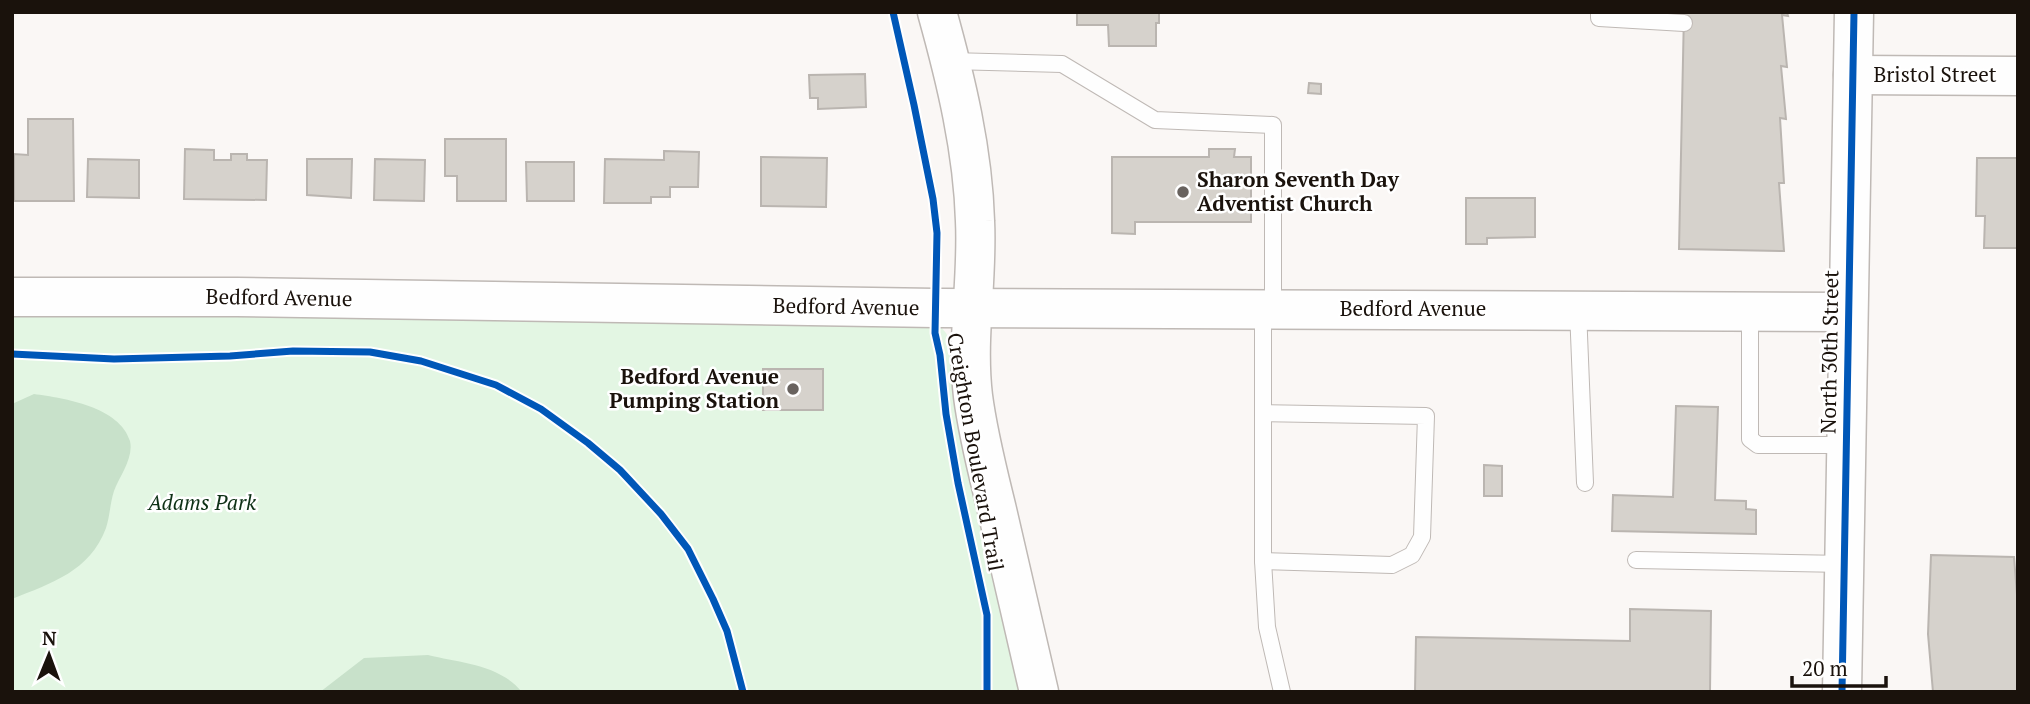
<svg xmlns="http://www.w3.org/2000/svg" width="2030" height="704" viewBox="0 0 2030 704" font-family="'PT Serif',serif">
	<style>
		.green { fill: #e3f6e3 }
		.forest { fill: #c8e1ca }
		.building { fill: #d6d2cc; stroke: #bab5b0; stroke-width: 2 }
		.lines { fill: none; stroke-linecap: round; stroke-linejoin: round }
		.service-casing { stroke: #bfb9b5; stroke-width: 18 }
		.tertiary-casing { stroke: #bfb9b5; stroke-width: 41 }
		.secondary-casing { stroke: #bfb9b5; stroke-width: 41 }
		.service { stroke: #fefefe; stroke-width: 16 }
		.tertiary { stroke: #fefefe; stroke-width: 38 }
		.secondary { stroke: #fefefe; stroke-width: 38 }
		.cycleway-casing { stroke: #fff; stroke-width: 11 }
		.cycleway { stroke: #0057b8; stroke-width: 7 }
		.poi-dot { fill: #68625e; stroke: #fff; stroke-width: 2.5 }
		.labels { text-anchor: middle; stroke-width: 5; stroke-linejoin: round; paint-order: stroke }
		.street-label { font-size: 21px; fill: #1a120c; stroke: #fff }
		.poi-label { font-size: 21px; font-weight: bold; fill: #1a120c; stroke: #fff; text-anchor: start }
		.park-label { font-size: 21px; font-style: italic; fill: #0e3116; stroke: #fff }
	</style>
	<rect width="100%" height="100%" fill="#faf7f5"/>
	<path class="green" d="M12,313L940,326L946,333L952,345L1020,692H12Z"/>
	<g class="forest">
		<path d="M34,394C64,398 120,407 130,441C134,458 119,477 114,491C110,503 110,516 106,528C90,571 52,583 12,599V404Z"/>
		<path d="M428,655C460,663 499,664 522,692H320L364,658Z"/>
	</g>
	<g class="building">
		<path d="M1077,12H1159V23H1156V46H1109L1108,25H1077Z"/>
		<path d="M1684,12H1787L1788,16L1782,15L1787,67L1781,66L1786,119L1780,118L1784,183H1779L1784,251L1679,249Z"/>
		<path d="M865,74L866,107L818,109V98H810L809,75Z"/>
		<path d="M1309,83L1321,84V94L1308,93Z"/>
		<path d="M28,119H73L74,201H14V154L28,155Z"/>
		<path d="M445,139H506V201H457V176H445Z"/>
		<path d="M185,149L214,150V160H231V154H247V160H267L266,200L184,199Z"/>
		<path d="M1209,149H1235L1234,157H1251V222H1135V234L1112,233V157H1209Z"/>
		<path d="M664,151L699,152L698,187H670V197H651V203H604L605,159L664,160Z"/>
		<path d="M761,157L827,158L826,207L761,206Z"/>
		<path d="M1977,158H2018V248H1984L1985,216H1976Z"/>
		<path d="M88,159L139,160V198L87,197Z"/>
		<path d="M307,159H352L351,198L307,195Z"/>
		<path d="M375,159L425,160L424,201L374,200Z"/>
		<path d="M526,162H574V201H527Z"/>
		<path d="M1466,198H1535V237L1487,238V244H1466Z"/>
		<rect x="763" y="369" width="60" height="41"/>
		<path d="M1676,406L1718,407L1715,500L1746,501V509L1756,510V534L1612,531L1613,495L1673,497Z"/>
		<path d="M1484,465L1502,466V496H1484Z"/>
		<path d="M1931,555L2014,557L2018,607V692H1933L1928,634Z"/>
		<path d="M1630,609L1711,611L1710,692H1415L1416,637L1630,641Z"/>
	</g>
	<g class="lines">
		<g class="service-casing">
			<g id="service">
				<path d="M1599,12V18L1684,23"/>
				<path d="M950,61L1062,64L1155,120L1273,125V309"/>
				<path d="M1263,309V561L1267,627L1282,692"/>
				<path d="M1578,310L1585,483"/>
				<path d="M1750,312V439L1758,445H1846"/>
				<path d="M1636,560L1844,564"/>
				<path d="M1263,561L1392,565L1412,555L1422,537L1426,416L1263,413"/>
			</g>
		</g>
		<g class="tertiary-casing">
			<g id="tertiary">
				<path d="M937,12C956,80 973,151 975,221C978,279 966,338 973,396C978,435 988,473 997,510C1011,571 1025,631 1039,692"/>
				<path d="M1853,75L2018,76"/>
				<path d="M12,297H237L935,308L1848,312"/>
			</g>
		</g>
		<g class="secondary-casing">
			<path id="secondary" d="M1842,692L1854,12"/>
		</g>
		<use href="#service" class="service"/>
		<use href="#tertiary" class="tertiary"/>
		<use href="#secondary" class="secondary"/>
		<g class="cycleway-casing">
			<g id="cycleway">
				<path d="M893,12L914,105L933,199L937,233L935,333L940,355L946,414L958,483L987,615V692"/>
				<path d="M12,354L114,359L230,356L293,351L370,352L421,361L496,385L541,409L588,443L620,470L661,514L688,549L713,599L727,631L743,692"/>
				<path d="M1842,692L1854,12"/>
			</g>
		</g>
		<use href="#cycleway" class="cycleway"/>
	</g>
	<g class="poi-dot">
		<circle cx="1183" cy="192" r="7"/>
		<circle cx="793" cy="389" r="7"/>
	</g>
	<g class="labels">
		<g class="street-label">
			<text x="1935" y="82">Bristol Street</text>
			<text transform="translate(279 298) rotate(1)" y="7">Bedford Avenue</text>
			<text transform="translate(846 307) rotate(1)" y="7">Bedford Avenue</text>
			<text x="1413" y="316">Bedford Avenue</text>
			<text transform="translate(1830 352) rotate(-89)" y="7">North 30th Street</text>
			<text transform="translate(975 452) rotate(80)" y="7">Creighton Boulevard Trail</text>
		</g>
		<g class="poi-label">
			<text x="1197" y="187">Sharon Seventh Day<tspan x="1197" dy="24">Adventist Church</tspan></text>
			<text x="779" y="384" text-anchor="end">Bedford Avenue<tspan x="779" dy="24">Pumping Station</tspan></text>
		</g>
		<g class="park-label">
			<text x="202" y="510">Adams Park</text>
		</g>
	</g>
	<rect width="2030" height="704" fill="none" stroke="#1a120c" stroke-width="28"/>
	<g transform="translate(49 655) rotate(1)" stroke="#ffffff" stroke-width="5" paint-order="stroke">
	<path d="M0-5L12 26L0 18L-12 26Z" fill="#1a120c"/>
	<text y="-10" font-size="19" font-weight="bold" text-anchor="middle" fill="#1a120c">N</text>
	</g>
	<path d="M1792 676v10h94v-10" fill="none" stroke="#1a120c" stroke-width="3.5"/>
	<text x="1802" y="676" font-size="21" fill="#1a120c" stroke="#ffffff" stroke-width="5" paint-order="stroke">20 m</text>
</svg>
